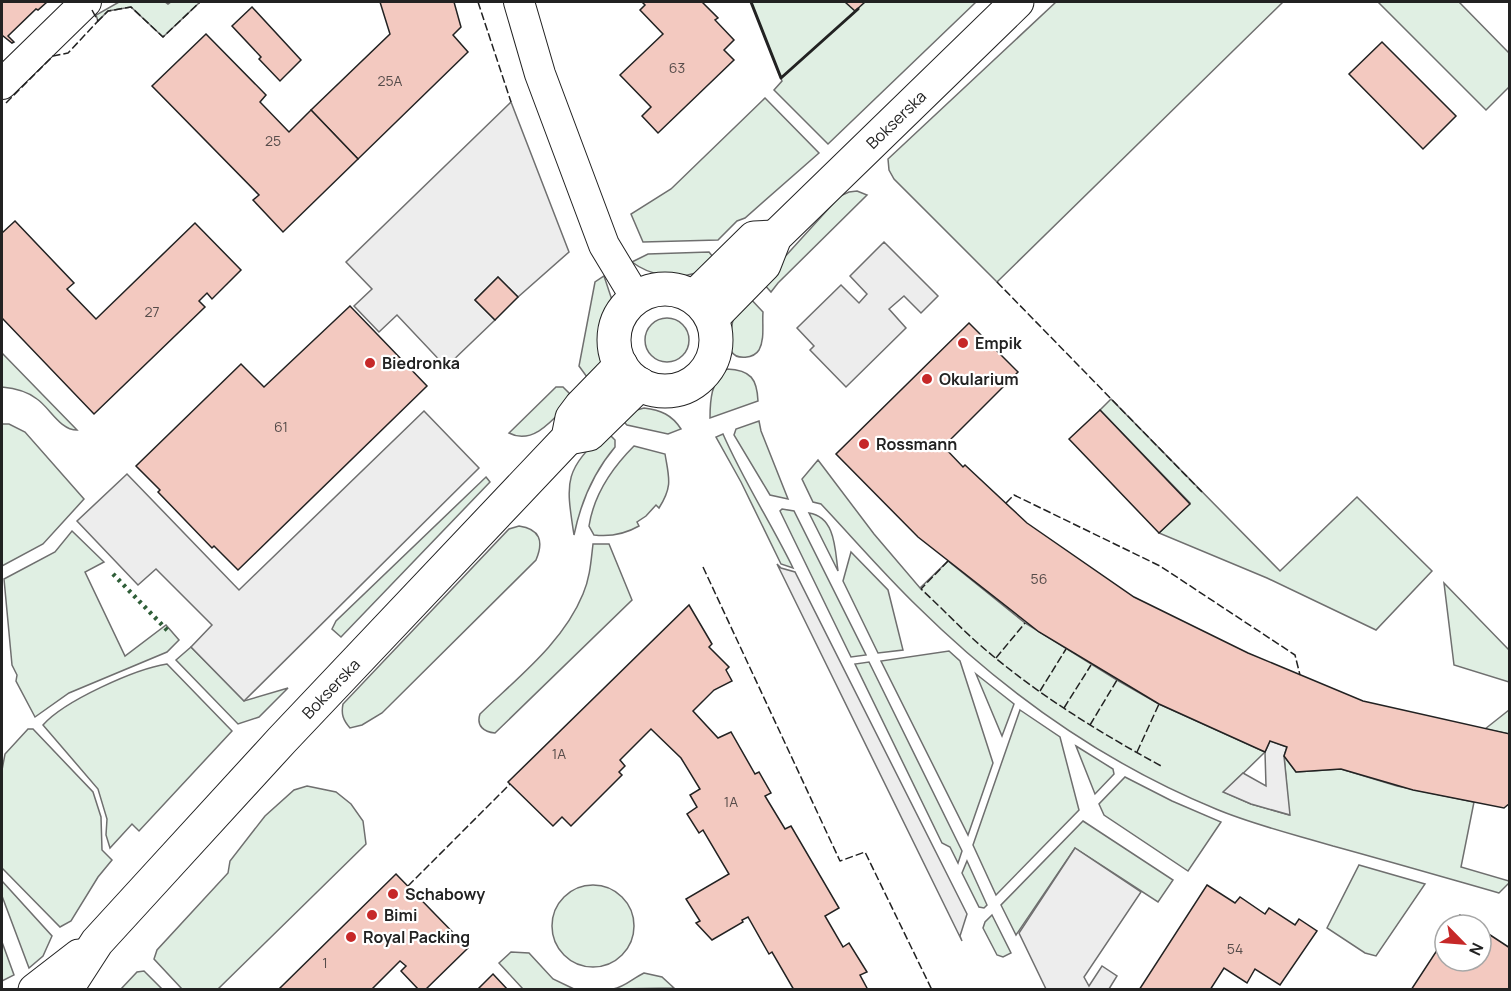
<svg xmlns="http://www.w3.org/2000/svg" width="1511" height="991" viewBox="0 0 1511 991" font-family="Manrope,sans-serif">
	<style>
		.green { fill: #e0efe3; stroke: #6f6f6f; stroke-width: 1.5 }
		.parking { fill: #ededed; stroke: #6f6f6f; stroke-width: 1.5 }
		.building { fill: #f3c9c0; stroke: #222; stroke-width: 1.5 }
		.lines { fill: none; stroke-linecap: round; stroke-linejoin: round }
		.street-casing { stroke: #222; stroke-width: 32 }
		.secondary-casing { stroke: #222; stroke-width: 35 }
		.street { stroke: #fff; stroke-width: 30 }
		.secondary { stroke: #fff; stroke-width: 33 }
		.hedge { stroke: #2f5e38; stroke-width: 4.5; stroke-dasharray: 3 4.5; stroke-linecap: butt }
		.fence { stroke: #222; stroke-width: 1.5; stroke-dasharray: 8 3; stroke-linecap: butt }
		.wall { stroke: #222; stroke-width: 3 }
		.poi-dot { fill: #c62828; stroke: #fff; stroke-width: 2 }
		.labels { text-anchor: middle; stroke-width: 4.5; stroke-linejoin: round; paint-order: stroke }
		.number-label { font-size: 14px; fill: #564c4a }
		.street-label { font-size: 16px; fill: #222; stroke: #fff }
		.poi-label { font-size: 16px; font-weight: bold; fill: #222; stroke: #fff; text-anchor: start }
	</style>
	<rect width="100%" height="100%" fill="#fff"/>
	<g class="green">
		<path d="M119,2H165L168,4L171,2H200L163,37L131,7L108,11L98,21L96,15Z"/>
		<path d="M751,2H976L828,144L774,90L782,81Z"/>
		<path d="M1056,2H1283L997,282L894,179L889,170L888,159Z"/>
		<path d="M1378,2H1459L1509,53V87L1486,110Z"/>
		<path d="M765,98L819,153L745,218L737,221L718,240L643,242L631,214L671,189Z"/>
		<path d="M857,191L867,195L778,283L771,292L762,282L840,196L849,192Z"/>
		<path d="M709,252L717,262C711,265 703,270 696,273C675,280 649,275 632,262L648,254Z"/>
		<path d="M604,276L613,303L608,327L607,351L605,363L592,384L579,366L595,282Z"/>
		<path d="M747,295L763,312C762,324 765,339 759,350C754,358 737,361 731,351C729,347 731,342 731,337C732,317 734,311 747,295Z"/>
		<circle cx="667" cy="340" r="22"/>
		<path d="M2,353L77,430C60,430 50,408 37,399C27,391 13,388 2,387Z"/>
		<path d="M727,369C751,370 757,379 758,401L710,418C710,402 711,379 727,369Z"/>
		<path d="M556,387H563L574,398C557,414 535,447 509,433Z"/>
		<path d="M1111,399L1280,571L1357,497L1432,571L1376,630L1267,578L1159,533L1190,503L1100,410Z"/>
		<path d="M644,408C661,410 672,415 681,429L668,434L627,425L620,418L633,411Z"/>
		<path d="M759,421L761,431L788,499L770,495L734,435L736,429Z"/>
		<path d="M2,424H9L25,432L84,499L43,544L2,566Z"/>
		<path d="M606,431L615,440V447C593,473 581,501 574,535C565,478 565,471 606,431Z"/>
		<path d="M723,434C743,480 771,523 793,568L781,564L741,482L716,437Z"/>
		<path d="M634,446L665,454C669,478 673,486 659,508L656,505L646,516L637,522L639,526C625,534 610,537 594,535L589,526C594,494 611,469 634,446Z"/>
		<path d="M818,460L874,534L920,588L948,561L1025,623L1117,680L1159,704L1265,752L1224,792L1251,804L1289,815L1284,756L1296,772L1341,769L1397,786L1474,802L1461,867L1509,881V883L1499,893C1443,877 1388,861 1333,846C1293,834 1254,825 1216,809C1104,763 1003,691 917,606C884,574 853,538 821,504L813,502L802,479Z"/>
		<path d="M486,477L490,482L341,637L332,629L336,621Z"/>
		<path d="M782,509L794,511L866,655L851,657L780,511Z"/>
		<path d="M809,513C836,517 835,551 838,571Z"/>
		<path d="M519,526C540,529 544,541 536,560L382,713L362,725L350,728C343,720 341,714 343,704L509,529Z"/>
		<path d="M72,531L104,562L85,572L125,656L166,625L179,640L167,652L69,693L35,717L16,681L17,675L12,665L4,579L55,552Z"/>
		<path d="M593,544H609L632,600L495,733C484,732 476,726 480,714C517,678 563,643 583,594C590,578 591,561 593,544Z"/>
		<path d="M851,552L888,590L903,650L878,653L843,581Z"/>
		<path d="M1444,583L1509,650V682L1454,665Z"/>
		<path d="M191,647L244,701L288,688L259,717L238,724L176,660Z"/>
		<path d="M949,651L960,661L993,763L968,835L881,661Z"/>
		<path d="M869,662L962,851L958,863L950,847L942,843L855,664Z"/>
		<path d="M167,664L232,731L139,831L132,824L110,848L106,835L107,819L98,789L43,725C64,701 135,669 167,664Z"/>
		<path d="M976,674L1014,704L1002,736Z"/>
		<path d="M1020,710L1060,737L1079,810L996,895L973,845Z"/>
		<path d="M1509,710V734L1485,729Z"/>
		<path d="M28,729H33L93,792L101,817L102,850L112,860L98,877L71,921L60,927L2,868V770L5,754Z"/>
		<path d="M1076,746L1113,769L1114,774L1095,794Z"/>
		<path d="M1125,777L1172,801L1221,822L1188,871L1104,815L1099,804Z"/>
		<path d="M307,786L336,792L351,804L363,821L366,844L218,989H182L154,959L157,950L228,873L230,861L265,816L294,790Z"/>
		<path d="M1083,821L1173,880L1158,902L1075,848L1016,935L1001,905Z"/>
		<path d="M967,861L987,905L984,908L979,907L962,873Z"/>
		<path d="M1359,865L1425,884L1376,956L1365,953L1327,928Z"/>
		<path d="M2,881L52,936L43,956L29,968L2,896Z"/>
		<circle cx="593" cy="926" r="41"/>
		<path d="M992,915L1011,953L1003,957L997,955L983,928L985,922Z"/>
		<path d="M2,942L14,975L2,981Z"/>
		<path d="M511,952L529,953L553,979L574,989H523L499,963Z"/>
		<path d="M144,971L162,989H121L137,972Z"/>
		<path d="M644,973L662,977L674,988L613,989C625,987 633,978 644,973Z"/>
	</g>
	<g class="parking">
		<path d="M511,102L569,252L518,297L498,277L475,300L495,320L446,367L397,315L379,332L354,306L372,289L346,262Z"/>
		<path d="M884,242L938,296L921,313L904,296L889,309L906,328L846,387L810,350L814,346L797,328L841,285L859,303L867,294L850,276Z"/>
		<path d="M424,411L479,468L244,701L191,647L212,625L156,569L138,585L77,521L127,474L239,590Z"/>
		<path d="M777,564L781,568L795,572L967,914L960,936L962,941Z"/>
		<path d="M1270,741L1287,747L1284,756L1290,815L1251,804L1223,792L1243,773L1266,786L1265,752Z"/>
		<path d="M1075,848L1141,892L1084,977L1089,986L1102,966L1117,976L1109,989H1046L1019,933Z"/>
	</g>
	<g class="building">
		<path d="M2,2H47L38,10L36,9L8,36L14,42L12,43L3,36L2,37Z"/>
		<path d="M380,2H454L461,27L453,35L468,52L358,159L311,110L390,34Z"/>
		<path d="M642,2H702L718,18L715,20L734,40L724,50L734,60L658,133L642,116L651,107L620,75L663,34L640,10L645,5Z"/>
		<path d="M845,2H865L855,11Z"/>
		<path d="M252,7L301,60L280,81L259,59L261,57L232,26Z"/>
		<path d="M206,34L266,95L260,102L289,132L311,110L358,159L283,232L253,200L259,195L152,86Z"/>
		<path d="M1382,42L1456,116L1423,149L1349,74Z"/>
		<path d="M15,221L74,283L67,289L96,319L195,223L241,270L212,299L207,293L199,301L205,307L94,414L2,318V233Z"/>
		<path d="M498,277L518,297L495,320L475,300Z"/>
		<path d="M350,306L427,386L238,570L214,546L212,548L158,492L160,490L136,466L241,364L264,387Z"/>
		<path d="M969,323L1018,372L946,444L944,442L942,445L963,467L965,465L1027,523L1134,597L1248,653L1363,701L1510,734V803L1504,808L1413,790L1341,769L1296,772L1284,756L1287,747L1270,741L1265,752L1159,704L1039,632L918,537L836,454Z"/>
		<path d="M1100,410L1190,504L1159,533L1069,439Z"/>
		<path d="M689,605L712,644L709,647L729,667L726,670L732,681L714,690L693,711L718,738L731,732L755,774L759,772L771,793L765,796L785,829L791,826L839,908L825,916L843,947L849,943L867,972L860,975L868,990H794L772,952L769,954L748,917L742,920L743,922L712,940L696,923L700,921L686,899L729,874L703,830L699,833L687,814L697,807L690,795L700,789L681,758L651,729L620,760L625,766L619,772L622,775L571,826L562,817L553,826L508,782Z"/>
		<path d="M396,874L468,948L425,990H419L401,971L406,966L400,961L371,990H278Z"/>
		<path d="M1207,885L1235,903L1240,897L1265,914L1269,908L1295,925L1299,919L1317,931L1280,985L1255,969L1247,983L1224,968L1210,990H1139Z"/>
		<path d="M1460,915L1475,925H1454Z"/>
		<path d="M1481,929L1510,948V990H1411L1445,938V961H1481Z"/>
		<path d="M493,974L508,990H477Z"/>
	</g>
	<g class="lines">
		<g class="street-casing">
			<g id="street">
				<path d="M519,2L540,74L604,245L636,298"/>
				<path d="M2,84L86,2"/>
			</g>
		</g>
		<g class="secondary-casing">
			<g id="secondary">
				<circle cx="665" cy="340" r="51"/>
				<path d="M694,297L754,238L775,237"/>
				<path id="s1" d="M712,318L764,265L775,237L1017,2"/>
				<path d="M568,438L589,434L640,384"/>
				<path d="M35,990L79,956"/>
				<path id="s2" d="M66,990L97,942L162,871L282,740L568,438L572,418L581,406L621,365"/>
			</g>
		</g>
		<use href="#street" class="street"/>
		<use href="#secondary" class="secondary"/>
		<path class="hedge" d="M113,574L168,631"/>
		<g class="fence">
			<path d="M478,2L511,102"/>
			<path d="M92,10L98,21L108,11L131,7L163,37L200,2"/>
			<path d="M6,103L53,56L68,53L98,21"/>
			<path d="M997,282L1202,492"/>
			<path d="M1006,503L1014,495L1160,566L1295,655L1300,675"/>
			<path d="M948,561L921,589C943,609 964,632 987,651C1040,696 1102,734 1163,767"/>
			<path d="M703,567L840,861L865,852L932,990"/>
			<path d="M996,658L1025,623"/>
			<path d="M1040,691L1066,649"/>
			<path d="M1064,708L1091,665"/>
			<path d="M1090,725L1117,680"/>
			<path d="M1137,752L1159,704"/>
			<path d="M408,886L510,784"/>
		</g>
		<path class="wall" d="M751,2L781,78L858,9"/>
	</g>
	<g class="poi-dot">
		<circle cx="963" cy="343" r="6"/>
		<circle cx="370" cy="363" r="6"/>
		<circle cx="927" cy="379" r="6"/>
		<circle cx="864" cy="444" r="6"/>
		<circle cx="393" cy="894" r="6"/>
		<circle cx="372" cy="915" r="6"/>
		<circle cx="351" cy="937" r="6"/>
	</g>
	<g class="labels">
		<g class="number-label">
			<text x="677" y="73">63</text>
			<text x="390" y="86">25A</text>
			<text x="273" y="146">25</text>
			<text x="152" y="317">27</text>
			<text x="281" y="432">61</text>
			<text x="1039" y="584">56</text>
			<text x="559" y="759">1A</text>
			<text x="731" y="807">1A</text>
			<text x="1235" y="954">54</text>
			<text x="325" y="968">1</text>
		</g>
		<g class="street-label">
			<text dy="6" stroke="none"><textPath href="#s1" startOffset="273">Bokserska</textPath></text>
			<text dy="6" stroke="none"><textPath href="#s2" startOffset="402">Bokserska</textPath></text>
		</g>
		<g class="poi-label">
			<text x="975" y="349">Empik</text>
			<text x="382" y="369">Biedronka</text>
			<text x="939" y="385">Okularium</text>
			<text x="876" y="450">Rossmann</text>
			<text x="405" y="900">Schabowy</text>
			<text x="384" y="921">Bimi</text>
			<text x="363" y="943">Royal Packing</text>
		</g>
	</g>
	<rect width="1511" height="991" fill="none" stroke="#222222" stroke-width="6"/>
	<g transform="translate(1463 943) rotate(115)"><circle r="28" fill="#ffffff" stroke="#a7a7a7" stroke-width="1.5"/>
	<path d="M0-4.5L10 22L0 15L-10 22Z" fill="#c62828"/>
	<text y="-9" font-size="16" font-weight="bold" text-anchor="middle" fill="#222222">N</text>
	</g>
</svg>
